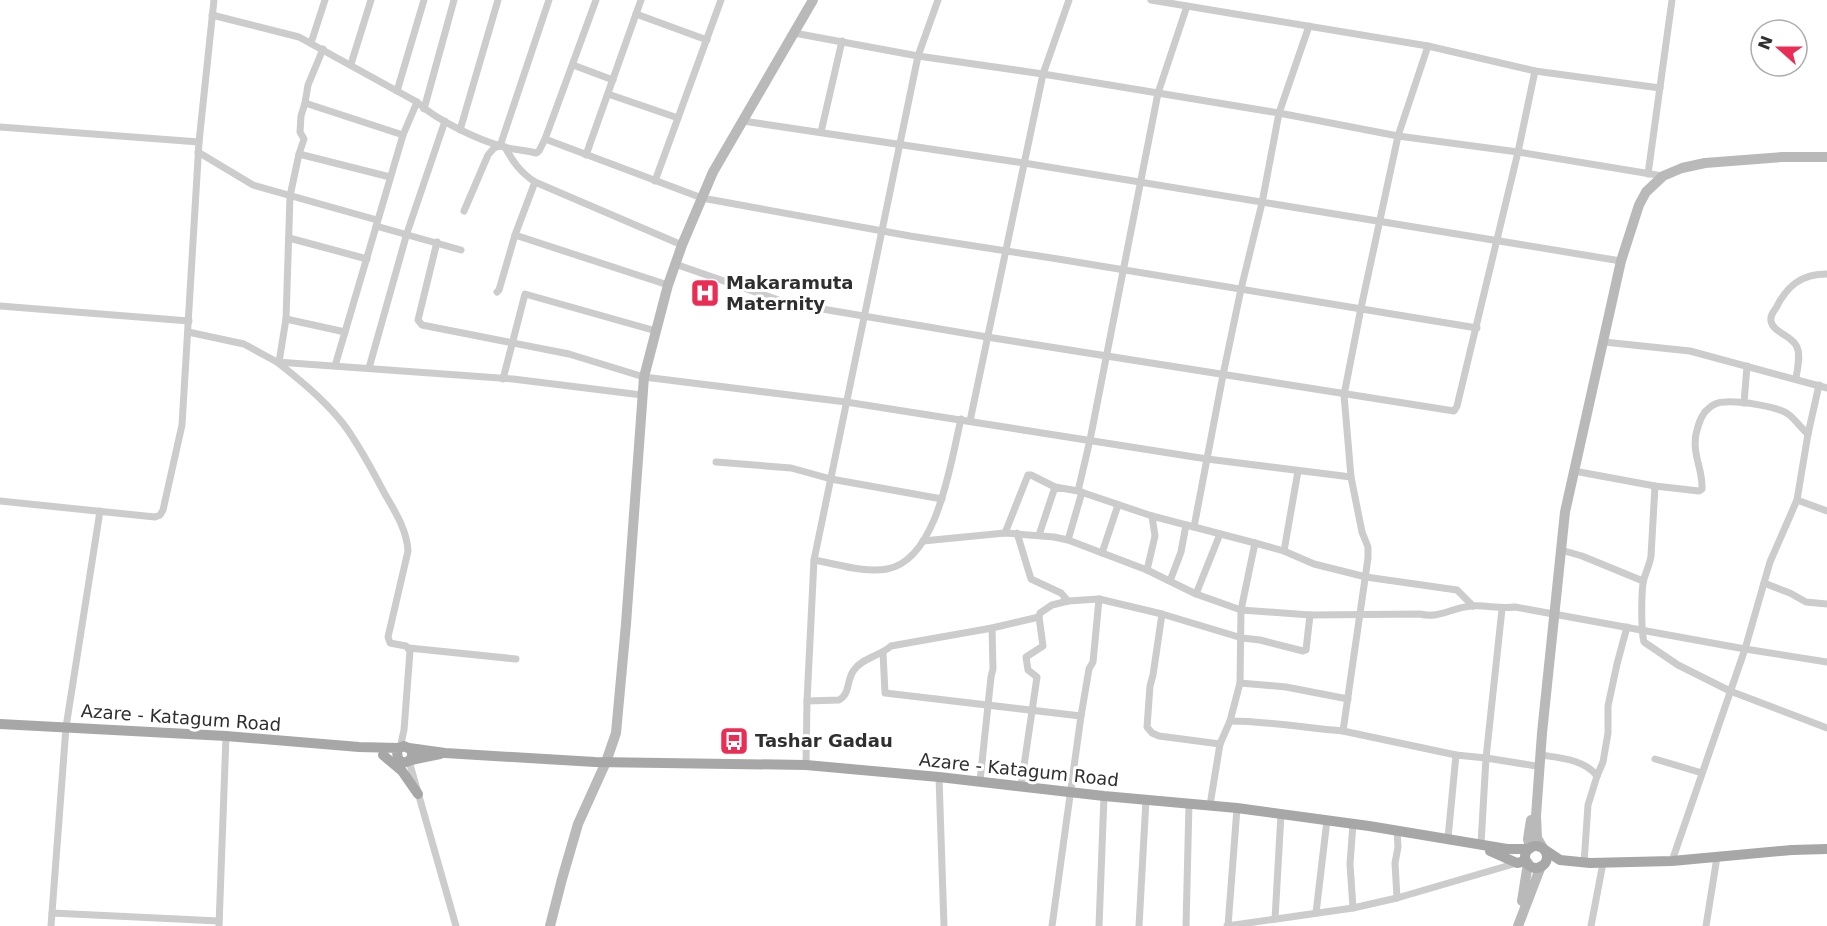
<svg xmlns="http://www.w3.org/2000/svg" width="1827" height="926" viewBox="0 0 1827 926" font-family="'DejaVu Sans',sans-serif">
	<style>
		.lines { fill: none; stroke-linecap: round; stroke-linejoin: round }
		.street { stroke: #ccc; stroke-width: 7 }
		.secondary { stroke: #b9b9b9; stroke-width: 10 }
		.primary { stroke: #a7a7a7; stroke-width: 10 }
		.labels { text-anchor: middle; stroke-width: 6; stroke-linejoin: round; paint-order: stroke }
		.poi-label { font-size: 18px; font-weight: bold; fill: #2f2f2f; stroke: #fff; text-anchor: start }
		.street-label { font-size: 18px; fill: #2f2f2f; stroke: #fff }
	</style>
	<rect width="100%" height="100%" fill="#fff"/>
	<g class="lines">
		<g class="street">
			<path d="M1151,0L1428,46L1535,71L1660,88"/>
			<path d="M636,14L707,40"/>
			<path d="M212,15L299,37L417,102C436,120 478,140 504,147C514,150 525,150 536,153L539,151L545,139L596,0"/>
			<path d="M794,33L918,56L1043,74L1279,113L1398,136L1518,152L1663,176"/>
			<path d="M311,43L325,0"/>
			<path d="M351,64L371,0"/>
			<path d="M573,65L613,80"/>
			<path d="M397,91L424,0"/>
			<path d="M608,94L678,118"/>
			<path d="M305,103L403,135"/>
			<path d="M424,109L454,0"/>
			<path d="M743,121L1024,163L1621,261"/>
			<path d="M0,127L199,142"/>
			<path d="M460,130L498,0"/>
			<path d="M821,132L842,41"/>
			<path d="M545,139L702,198L910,236L1058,259L1477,328"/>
			<path d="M500,146L549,0"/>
			<path d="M505,147C513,162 520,172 535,182L682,245"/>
			<path d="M198,152L253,185L377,220"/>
			<path d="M299,154L390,177"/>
			<path d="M586,155L641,0"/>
			<path d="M1648,174L1672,0"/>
			<path d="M655,181L721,0"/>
			<path d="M464,211L488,155L494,148L500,146"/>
			<path d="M376,226L461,250"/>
			<path d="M515,235L668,285"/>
			<path d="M289,238L367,259"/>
			<path d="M437,242L418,320L422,325L569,354L644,377L846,402L1207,459L1351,477L1362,532L1368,547V558L1343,731L1456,755L1486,758L1536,766"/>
			<path d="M675,264L787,303L987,337L1454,411L1457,406L1518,152L1535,71"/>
			<path d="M497,292L499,290L515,235L535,182"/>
			<path d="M0,306L189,321"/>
			<path d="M286,319L345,332"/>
			<path d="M188,332L244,344L277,362L513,379L642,395"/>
			<path d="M1604,342L1690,351L1827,388"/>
			<path d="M277,362C300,380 322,398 341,421C358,442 373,472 386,496C396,513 407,531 408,551L388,637L390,643L406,646L410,651L404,730L400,748"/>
			<path d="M279,362L286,319L290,196L299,154L304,139L300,132L301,116L305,103L308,85L323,49"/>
			<path d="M335,366L403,135L417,102"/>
			<path d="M369,368L407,233L445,121"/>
			<path d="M503,379L525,294L656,331"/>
			<path d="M1796,379C1797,369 1801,356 1797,347C1792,335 1773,333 1771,321C1770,316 1773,312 1776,308C1787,286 1801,274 1827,274"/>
			<path d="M1744,403L1747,366"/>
			<path d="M970,421L1043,74L1069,0"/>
			<path d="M716,462L791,468L831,479L942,499"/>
			<path d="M1574,471L1655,486L1699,491L1702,489C1703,469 1692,455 1696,434C1698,426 1701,414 1708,409C1712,405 1719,402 1725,402C1739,401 1777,406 1788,414C1795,419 1801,428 1808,434"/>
			<path d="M1351,477L1344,395L1361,308L1398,136L1428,46"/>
			<path d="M1655,486L1651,556C1650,564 1646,571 1644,579C1641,589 1641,632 1644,642L1678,665L1730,691L1827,728"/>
			<path d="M1078,491L1090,440L1158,93L1187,6"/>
			<path d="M1797,500L1827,511"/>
			<path d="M0,501L155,517L160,515L163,510L182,425L199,142L214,0"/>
			<path d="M1194,527L1223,375L1241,289L1262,203L1279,113L1309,26"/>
			<path d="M1005,533L1028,475H1031L1055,487"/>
			<path d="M1017,533L1031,579L1061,593L1068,601"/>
			<path d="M1039,535L1055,487L1078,491L1152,516L1255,543L1284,551L1314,564L1366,577L1457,590L1473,606"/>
			<path d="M1068,540L1082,492"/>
			<path d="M923,541L1005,533L1054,537L1068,540L1147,570L1196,594L1241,610L1310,615L1420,614C1439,619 1453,607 1472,606C1487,605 1499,609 1515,607L1745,649L1827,662"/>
			<path d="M1561,550L1582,556L1643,581"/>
			<path d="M1284,551L1298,471"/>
			<path d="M1102,553L1118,505"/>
			<path d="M814,560C837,564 864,573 887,569C938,560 951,460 961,419"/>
			<path d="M1147,570L1155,536L1152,516"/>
			<path d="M1170,581L1181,552L1186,525"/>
			<path d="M1764,583L1790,593L1806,602L1827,604"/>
			<path d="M1196,594L1220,534"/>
			<path d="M1162,614L1153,675L1150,686L1147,727L1152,733L1159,736L1220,744"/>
			<path d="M409,648L516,659"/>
			<path d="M883,653L885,693L1081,716"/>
			<path d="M1240,683L1286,687L1348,699"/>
			<path d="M807,701L839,700C851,693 846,680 854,670C862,658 880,656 891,646L992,628L1039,617L1040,613L1052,605L1068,601L1099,599L1162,614L1242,638L1260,640L1303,651L1306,650L1310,615"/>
			<path d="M1230,721C1267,721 1306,728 1343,731"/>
			<path d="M1541,755C1560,758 1584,759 1597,776"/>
			<path d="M1655,759L1702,773"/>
			<path d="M409,761L456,926"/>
			<path d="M806,765L807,701L814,560L918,56L938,0"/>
			<path d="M939,777L944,926"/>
			<path d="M980,781L991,677L993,669L992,628"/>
			<path d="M1021,786L1037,677L1028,670L1026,657L1043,646L1039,617"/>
			<path d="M1210,805L1220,744L1230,721L1240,683L1241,610L1255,543"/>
			<path d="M1353,824L1350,864L1353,908"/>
			<path d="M1397,831L1398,847L1395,863L1397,898"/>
			<path d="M1448,838L1456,755"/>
			<path d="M1481,844L1486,758L1502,609"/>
			<path d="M1672,861L1745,649L1770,562L1797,500L1808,434L1819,385"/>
			<path d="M1584,863L1588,805L1597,776L1603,762L1608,733V706L1617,664L1627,627"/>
			<path d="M52,913L219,921"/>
			<path d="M1316,913L1327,820"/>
			<path d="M1275,919L1281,814"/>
			<path d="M51,926L66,727L100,511"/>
			<path d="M219,926L226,736"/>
			<path d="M1052,926L1081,716L1089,669L1093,662L1099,599"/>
			<path d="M1099,926L1104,796"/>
			<path d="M1139,926L1146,800"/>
			<path d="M1186,926L1189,803"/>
			<path d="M1227,926L1353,908L1397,898L1517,863"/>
			<path d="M1228,926L1237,808"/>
			<path d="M1591,926L1603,863"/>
			<path d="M1706,926L1717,857"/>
		</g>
		<g class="secondary">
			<path d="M1530,848L1528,839L1531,820"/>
			<path d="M1543,848L1537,838L1536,816L1542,733L1565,512L1621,261L1639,205L1646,192L1663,176L1682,168L1705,163L1782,157H1827"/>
			<path d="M1522,901L1528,863"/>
			<path d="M550,926L562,879L578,824L606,762L616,733L626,624L644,377L668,285L682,245L713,172L813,0"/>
			<path d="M1518,926L1541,866"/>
		</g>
		<g class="primary">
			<path d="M0,724L226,736L359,747L399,748L404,746L412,750V757L409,761L403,763L398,759L397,752L399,748"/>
			<path d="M409,748L445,753L595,762L806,765L939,777L1104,796L1237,808L1369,826L1507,849H1529"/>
			<path d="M383,755L402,771L418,794"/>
			<path d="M411,760L440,754"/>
			<circle cx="1536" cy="857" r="11"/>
			<path d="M1545,850L1560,860L1590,863L1672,861L1792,850L1827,849"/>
			<path d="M1490,851L1517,863L1526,861"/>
		</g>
	</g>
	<defs>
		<g id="hospital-square" transform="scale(1.5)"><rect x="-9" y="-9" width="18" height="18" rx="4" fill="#e92d54" stroke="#fff"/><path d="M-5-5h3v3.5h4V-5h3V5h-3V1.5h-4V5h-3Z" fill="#fff"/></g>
		<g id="bus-square" transform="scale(1.5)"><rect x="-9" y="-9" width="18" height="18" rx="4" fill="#e92d54" stroke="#fff"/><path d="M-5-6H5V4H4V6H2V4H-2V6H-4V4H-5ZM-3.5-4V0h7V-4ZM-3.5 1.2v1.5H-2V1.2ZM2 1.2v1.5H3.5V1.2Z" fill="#fff"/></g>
	</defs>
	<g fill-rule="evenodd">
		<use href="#hospital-square" x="705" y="293"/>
		<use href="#bus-square" x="734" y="741"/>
	</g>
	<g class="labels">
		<g class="poi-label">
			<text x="726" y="289">Makaramuta<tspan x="726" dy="21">Maternity</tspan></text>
			<text x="755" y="747">Tashar Gadau</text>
		</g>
		<g class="street-label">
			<text transform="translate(181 718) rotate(4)" y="6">Azare - Katagum Road</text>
			<text transform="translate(1019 770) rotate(6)" y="6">Azare - Katagum Road</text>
		</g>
	</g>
	<g transform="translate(1779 48) rotate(291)"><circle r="28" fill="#ffffff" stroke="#acacac" stroke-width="1.5"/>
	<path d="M0-4.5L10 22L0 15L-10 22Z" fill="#e92d54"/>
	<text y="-9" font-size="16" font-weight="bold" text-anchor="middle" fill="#2f2f2f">N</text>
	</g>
</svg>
